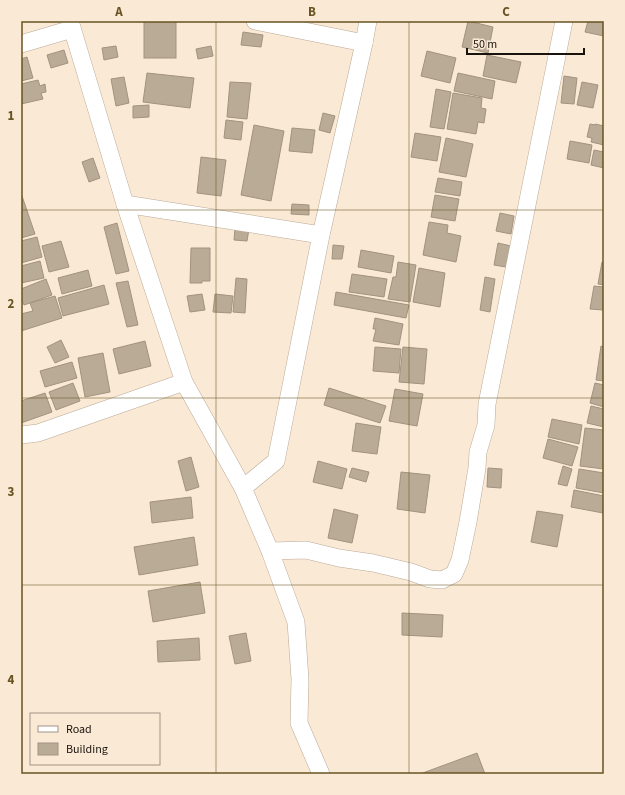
<svg xmlns="http://www.w3.org/2000/svg" width="625" height="795" viewBox="0 0 625 795" font-family="'Source Sans 3',sans-serif">
	<style>
		.building { fill: #baab97; stroke: #a1937f }
		.lines { fill: none; stroke-linecap: round; stroke-linejoin: round }
		.minor-casing { stroke: #baaa97; stroke-width: 18 }
		.minor { stroke: #fff; stroke-width: 17 }
		.grid { fill: none; stroke: #685322; stroke-width: 1; stroke-opacity: 0.55 }
		.neatline { fill: none; stroke: #685322; stroke-width: 1.5 }
		.grid-label { font-size: 13px; text-anchor: middle; font-weight: bold; fill: #685322 }
	</style>
	<rect width="100%" height="100%" fill="#fae9d5"/>
	<g class="building">
		<rect x="144" y="21" width="32" height="37"/>
		<path d="M468,21L493,27L488,53L462,47Z"/>
		<path d="M588,21H604V36L585,32Z"/>
		<path d="M243,32L263,35L261,47L241,45Z"/>
		<path d="M116,46L118,57L104,60L102,48Z"/>
		<path d="M211,46L213,56L198,59L196,49Z"/>
		<path d="M64,50L68,63L51,68L47,55Z"/>
		<path d="M427,51L456,58L450,83L421,76Z"/>
		<path d="M487,55L521,62L516,83L483,76Z"/>
		<path d="M27,57L33,78L21,81V59Z"/>
		<path d="M147,73L194,78L190,108L143,102Z"/>
		<path d="M458,73L495,81L492,99L454,91Z"/>
		<path d="M564,76L577,78L574,104L561,103Z"/>
		<path d="M124,77L129,103L116,106L111,79Z"/>
		<path d="M38,80L40,86L45,84L46,92L41,93L43,99L21,104V84Z"/>
		<path d="M230,82L251,83L247,119L227,117Z"/>
		<path d="M582,82L598,85L593,108L577,105Z"/>
		<path d="M436,89L451,92L444,129L430,127Z"/>
		<path d="M453,93L482,98L481,108L486,109L484,123L478,122L476,134L447,129Z"/>
		<path d="M149,105V117L133,118V106Z"/>
		<path d="M323,113L335,116L330,133L319,130Z"/>
		<path d="M226,120L243,122L241,140L224,138Z"/>
		<path d="M590,124L595,125V124L604,126V145L591,142L592,138L587,137Z"/>
		<path d="M254,125L284,131L271,201L241,195Z"/>
		<path d="M292,128L315,130L312,153L289,151Z"/>
		<path d="M415,133L441,137L437,161L411,157Z"/>
		<path d="M446,138L473,144L466,177L439,172Z"/>
		<path d="M570,141L592,145L589,163L567,159Z"/>
		<path d="M594,150L604,152V168L591,165Z"/>
		<path d="M201,157L226,160L221,196L197,193Z"/>
		<path d="M93,158L100,178L89,182L82,162Z"/>
		<path d="M438,178L462,182L460,196L435,192Z"/>
		<path d="M435,195L459,199L455,221L431,217Z"/>
		<path d="M21,196H22L35,234L21,238Z"/>
		<path d="M292,204L309,205V215L291,214Z"/>
		<path d="M500,213L514,216L511,234L496,231Z"/>
		<path d="M429,222L448,225L447,233L461,236L456,262L423,255Z"/>
		<path d="M117,223L129,271L116,274L104,227Z"/>
		<path d="M235,228L249,229L247,241L234,240Z"/>
		<path d="M37,237L42,257L21,263V241Z"/>
		<path d="M61,241L69,267L49,272L42,246Z"/>
		<path d="M498,243L511,246L506,267L494,265Z"/>
		<path d="M333,245L344,246L342,259H332Z"/>
		<path d="M191,248H210V281H202V283H190Z"/>
		<path d="M361,250L394,256L391,273L358,267Z"/>
		<path d="M40,261L44,278L21,283V266Z"/>
		<path d="M398,262L416,265L410,302L388,299L393,277H396Z"/>
		<path d="M602,262H604V285L598,284Z"/>
		<path d="M419,268L445,273L440,307L413,302Z"/>
		<path d="M88,270L92,286L62,294L58,278Z"/>
		<path d="M352,274L387,279L384,297L349,292Z"/>
		<path d="M485,277L495,279L490,312L480,310Z"/>
		<path d="M236,278L247,279L245,313L233,312Z"/>
		<path d="M46,279L52,295L24,305L21,297V289Z"/>
		<path d="M128,281L138,325L127,327L116,283Z"/>
		<path d="M104,285L109,304L63,316L58,298Z"/>
		<path d="M594,286L604,287L603,310L590,309Z"/>
		<path d="M336,292L409,305L406,318L334,305Z"/>
		<path d="M202,294L205,310L190,312L187,296Z"/>
		<path d="M215,294L233,296L231,313L213,312Z"/>
		<path d="M55,296L62,318L21,331V314L33,311L30,303Z"/>
		<path d="M375,318L403,324L399,345L373,341L376,329H373Z"/>
		<path d="M61,340L69,357L55,363L47,347Z"/>
		<path d="M145,341L151,366L119,374L113,349Z"/>
		<path d="M601,346L604,347V381L596,380Z"/>
		<path d="M375,347L401,349L399,373L373,371Z"/>
		<path d="M403,347L427,349L424,384L399,382Z"/>
		<path d="M103,353L110,392L85,397L78,358Z"/>
		<path d="M72,362L77,378L45,387L40,371Z"/>
		<path d="M73,383L80,401L56,410L49,392Z"/>
		<path d="M595,383L604,385V407L590,403Z"/>
		<path d="M329,388L386,406L380,423L324,405Z"/>
		<path d="M395,389L423,394L417,426L389,421Z"/>
		<path d="M45,393L52,412L21,423V401Z"/>
		<path d="M591,406L604,409V427L587,423Z"/>
		<path d="M552,419L582,425L579,444L548,437Z"/>
		<path d="M356,423L381,427L377,454L352,451Z"/>
		<path d="M585,428L604,430V469L580,466Z"/>
		<path d="M548,439L578,447L572,466L543,458Z"/>
		<path d="M191,457L199,487L186,491L178,461Z"/>
		<path d="M318,461L347,469L342,489L313,482Z"/>
		<path d="M563,466L572,469L567,486L558,484Z"/>
		<path d="M352,468L369,472L366,482L349,477Z"/>
		<path d="M488,468L502,469L501,488L487,487Z"/>
		<path d="M579,469L604,473V493L576,488Z"/>
		<path d="M401,472L430,475L425,513L397,509Z"/>
		<path d="M574,490L604,496L603,513L571,507Z"/>
		<path d="M191,497L193,518L152,523L150,502Z"/>
		<path d="M334,509L358,515L352,543L328,538Z"/>
		<path d="M537,511L563,515L557,547L531,542Z"/>
		<path d="M194,537L198,565L139,575L134,547Z"/>
		<path d="M200,582L205,613L153,622L148,591Z"/>
		<path d="M402,613L443,615L442,637L402,635Z"/>
		<path d="M246,633L251,661L235,664L229,636Z"/>
		<path d="M199,638L200,660L158,662L157,641Z"/>
		<path d="M477,753L485,774H420Z"/>
	</g>
	<g class="lines">
		<g class="minor-casing">
			<g id="minor">
				<path d="M70,21L125,204L184,382L243,488L270,551L296,622L300,679L299,723L321,774"/>
				<path d="M255,21L364,43"/>
				<path d="M21,44L72,29"/>
				<path d="M125,204L321,235"/>
				<path d="M21,435L38,433L184,382"/>
				<path d="M243,488L276,461L321,235L364,43L368,21"/>
				<path d="M270,551L306,550L339,558L373,563L411,572L430,579L442,580L454,574L460,560L468,522L477,468L478,452L486,425L487,404L564,21"/>
			</g>
		</g>
		<use href="#minor" class="minor"/>
	</g>
	<path class="grid" d="M216,21V774M409,21V774M21,210H604M21,398H604M21,585H604"/>
	<rect width="625" height="795" fill="none" stroke="#fae9d5" stroke-width="44"/>
	<rect x="30" y="713" width="130" height="52" fill="#fae9d5" stroke="#a09385"/>
	<rect x="38" y="726" width="20" height="6" fill="#ffffff" stroke="#a09385"/>
	<text x="66" y="733" font-size="12" fill="#18130c">Road</text>
	<rect x="38" y="743" width="20" height="12" fill="#baab97" stroke="#a09385"/>
	<text x="66" y="753" font-size="12" fill="#18130c">Building</text>
	<path d="M467 48v6h117v-6" fill="none" stroke="#18130c" stroke-width="2"/>
	<text x="473" y="48" font-size="12" fill="#18130c" stroke="#fae9d5" stroke-width="3" paint-order="stroke">50 m</text>
	<rect x="22" y="22" width="581" height="751" class="neatline"/>
	<g class="grid-label">
		<text x="119" y="16">A</text>
		<text x="312" y="16">B</text>
		<text x="506" y="16">C</text>
		<text x="11" y="120">1</text>
		<text x="11" y="308">2</text>
		<text x="11" y="496">3</text>
		<text x="11" y="684">4</text>
	</g>
</svg>
